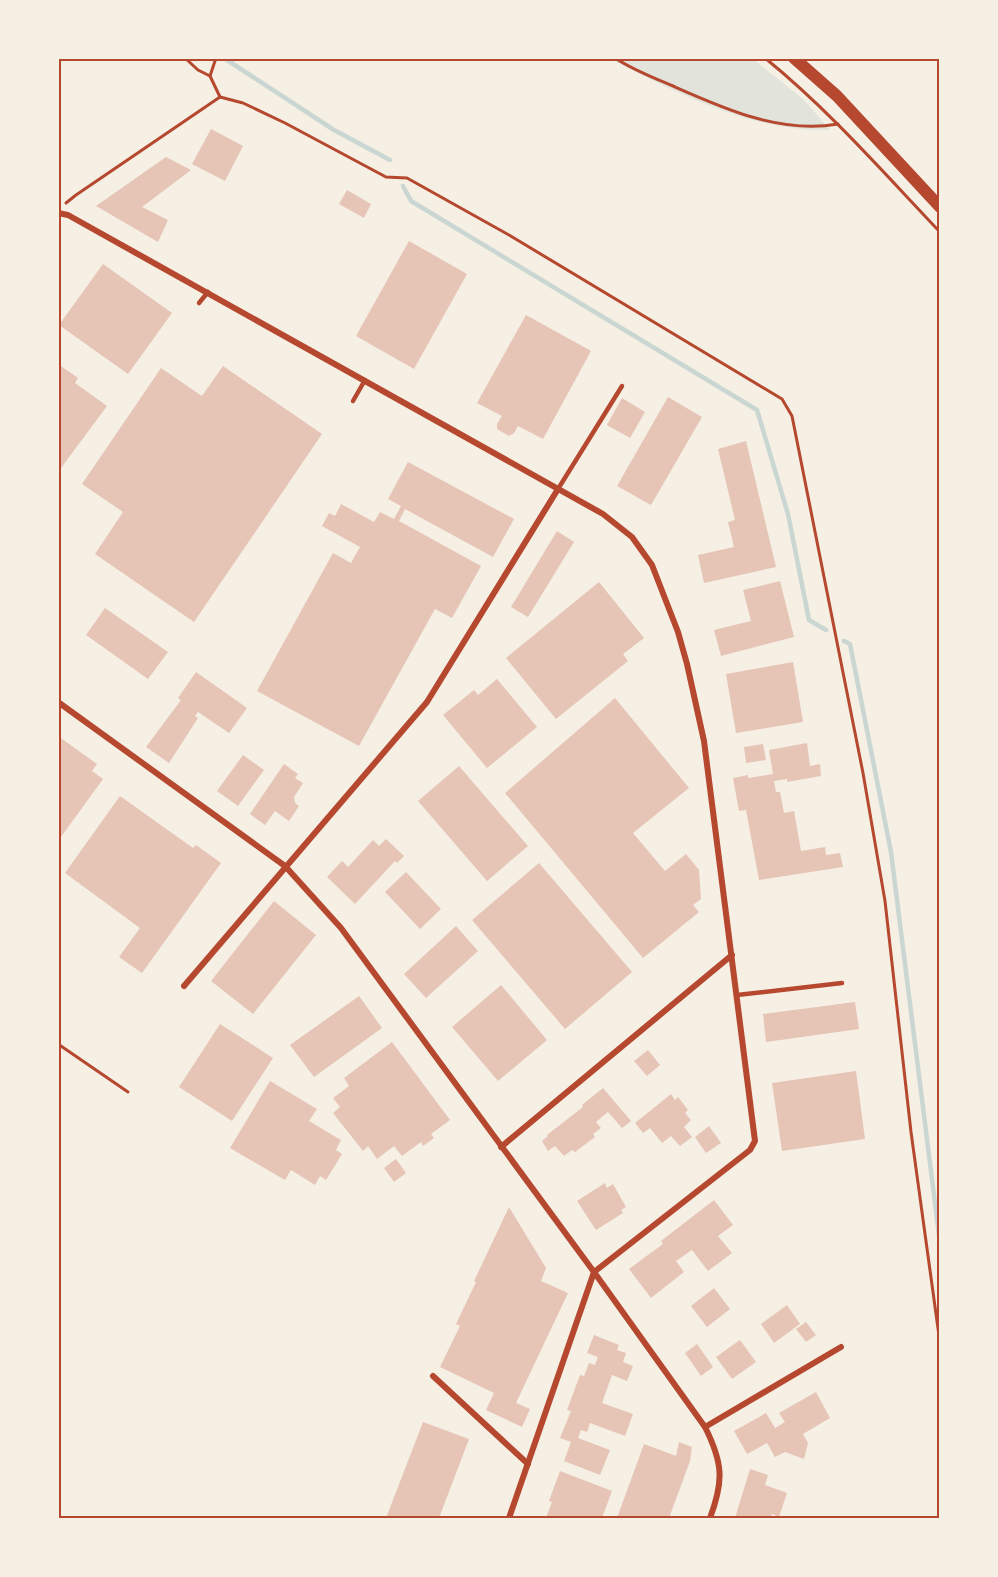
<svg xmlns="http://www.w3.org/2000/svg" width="998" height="1577" viewBox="0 0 998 1577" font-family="'DejaVu Sans',sans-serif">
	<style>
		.green { fill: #e2e4dc }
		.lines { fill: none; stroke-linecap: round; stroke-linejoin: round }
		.stream { stroke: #c9d6d2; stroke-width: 4.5 }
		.building { fill: #e6c5b7 }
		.path { stroke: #b5482f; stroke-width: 3 }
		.service { stroke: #b5482f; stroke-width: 4.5 }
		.minor { stroke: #b5482f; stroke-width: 6 }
		.secondary { stroke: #b5482f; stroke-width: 12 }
		.neatline { fill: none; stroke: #b5482f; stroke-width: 2 }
	</style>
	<rect width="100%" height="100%" fill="#f6efe4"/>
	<path class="green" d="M610,59H753L803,99L830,130C751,132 678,93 610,59Z"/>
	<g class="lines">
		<g class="stream">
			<path d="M224,58L334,130L390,160"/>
			<path d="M403,186L411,201L757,410L788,514L809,620L826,630"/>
			<path d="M844,641L850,644L891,852L940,1243"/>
		</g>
	</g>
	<g class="building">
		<path d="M211,129L243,146L225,181L192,164Z"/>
		<path d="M166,157L191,170L142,207L168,220L158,242L96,206Z"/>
		<path d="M347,190L371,204L364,218L339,204Z"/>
		<path d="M409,241L467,274L414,369L356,336Z"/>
		<path d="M103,264L172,313L128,374L59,325Z"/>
		<path d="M526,315L591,351L543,439L518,426L514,433L509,436L497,429V424L502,416L477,403Z"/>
		<path d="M58,364L78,378L75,383L107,406L58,472Z"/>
		<path d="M223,366L322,434L194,622L95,554L123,512L82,484L161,368L202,396Z"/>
		<path d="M668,397L702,417L651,505L617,486Z"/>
		<path d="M622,398L645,412L630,438L607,425Z"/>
		<path d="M746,441L776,567L704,583L698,555L734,547L728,522L735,520L718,449Z"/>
		<path d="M408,462L514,519L493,557L405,509L399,521L481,566L452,618L435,609L359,746L257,691L333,553L351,563L360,547L322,526L329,513L335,516L341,504L374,522L380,512L394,519L401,506L388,499Z"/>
		<path d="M557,531L574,542L528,617L511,607Z"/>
		<path d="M780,581L794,637L721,656L714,630L751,621L743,590Z"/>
		<path d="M599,582L644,638L623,654L628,661L556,719L506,658Z"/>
		<path d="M105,608L168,652L148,679L86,635Z"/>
		<path d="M793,662L803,722L736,733L726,674Z"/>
		<path d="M196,672L247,708L229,733L198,712L195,716L198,718L169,763L146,747L181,700L178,698Z"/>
		<path d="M497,679L537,727L487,768L443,715L474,690L478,695Z"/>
		<path d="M615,698L689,788L633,833L665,871L686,854L699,870L701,899L693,905L699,912L643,958L505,793Z"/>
		<path d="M58,736L97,764L92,771L103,779L58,841Z"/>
		<path d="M807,743L810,766L820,764L821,776L787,782V779L774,781L776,792H780L784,813L794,811L801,851L825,847L826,855L840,853L843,867L759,880L746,810L739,811L733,778L748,775V778L773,774L769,750Z"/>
		<path d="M763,744L766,760L746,763L744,747Z"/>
		<path d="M243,755L264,770L238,806L217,791Z"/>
		<path d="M284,764L298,774L295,778L303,783L294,797L295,803L299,806L289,821L275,811L265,825L250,814Z"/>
		<path d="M459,766L528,846L487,881L418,801Z"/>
		<path d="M120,796L193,848L196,845L221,863L142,973L119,957L140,928L65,873Z"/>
		<path d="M386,839L404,856L397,863L395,861L355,904L327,877L342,861L348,867L373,840L379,846Z"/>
		<path d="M539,863L632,972L565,1029L472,920Z"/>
		<path d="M406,872L441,909L420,929L385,892Z"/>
		<path d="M274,901L316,935L253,1014L211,981Z"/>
		<path d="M456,926L478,951L426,998L404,974Z"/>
		<path d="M501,985L547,1040L498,1081L452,1027Z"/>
		<path d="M359,996L382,1028L314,1077L290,1045Z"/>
		<path d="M855,1002L859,1029L766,1042L763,1014Z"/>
		<path d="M220,1024L273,1058L232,1121L179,1087Z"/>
		<path d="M392,1042L450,1120L431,1134L434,1138L423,1146L421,1142L402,1156L394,1146L377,1159L368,1146L363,1151L333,1113L340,1107L333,1098L349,1086L344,1078Z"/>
		<path d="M648,1050L660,1065L647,1076L634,1061Z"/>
		<path d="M856,1071L865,1139L782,1151L772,1083Z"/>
		<path d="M270,1081L317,1109L309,1121L341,1140L336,1150L342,1154L326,1180L320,1176L315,1185L291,1170L285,1180L230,1148Z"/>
		<path d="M603,1088L631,1121L622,1128L608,1112L596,1122L601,1128L593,1134L595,1137L575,1152L572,1150L564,1156L555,1146L548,1151L542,1141L548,1136L547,1135L583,1107L582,1105Z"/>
		<path d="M671,1094L675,1100L678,1097L688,1110L685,1113L691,1120L684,1127L692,1137L680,1146L671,1136L662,1143L650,1128L643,1133L635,1123Z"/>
		<path d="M709,1126L721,1143L706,1153L695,1137Z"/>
		<path d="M396,1159L406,1173L394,1182L384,1168Z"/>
		<path d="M605,1183L607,1188L613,1184L626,1207L621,1210L623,1213L596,1230L577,1201Z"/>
		<path d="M714,1200L733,1225L718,1236L732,1253L708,1271L692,1250L676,1261L684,1272L651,1298L629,1269L663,1244L661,1241Z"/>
		<path d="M509,1207L546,1268L541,1281L568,1293L516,1403L530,1409L522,1427L486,1410L494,1393L440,1367L460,1326L456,1324L476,1282L474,1281Z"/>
		<path d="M714,1288L730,1309L707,1327L691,1306Z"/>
		<path d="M787,1305L800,1324L774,1343L761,1324Z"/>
		<path d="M806,1322L816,1335L806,1342L796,1329Z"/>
		<path d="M594,1335L619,1345L617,1350L626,1353L623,1362L633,1366L627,1381L612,1375L602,1403L633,1414L625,1436L590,1423L587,1432L581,1430L578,1438L610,1450L600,1475L564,1461L571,1442L560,1438L571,1411L567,1410L580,1375L584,1376L589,1363L595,1365L598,1357L587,1353Z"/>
		<path d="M740,1340L756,1362L732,1379L716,1357Z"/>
		<path d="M697,1344L713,1367L701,1376L685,1353Z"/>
		<path d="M816,1392L830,1418L803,1434L808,1443L804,1459L785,1452L775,1457L767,1443L747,1454L734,1431L766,1413L775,1428L785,1422L779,1413Z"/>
		<path d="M423,1422L469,1439L439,1518H386Z"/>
		<path d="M679,1442L692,1447L690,1461L669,1518H617L644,1444L676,1456Z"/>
		<path d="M750,1469L768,1475L765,1485L787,1493L779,1517L772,1514L771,1518H735Z"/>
		<path d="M560,1471L612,1491L602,1518H546L552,1502L549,1501Z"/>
	</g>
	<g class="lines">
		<g class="path">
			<path d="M185,58L198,70L210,76"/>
			<path d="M615,58C633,70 654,78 673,86C725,109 780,134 838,124"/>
			<path d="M765,58C829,110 883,172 940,232"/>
			<path d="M220,97L243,103L285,123L386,177L407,178L509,235L782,399L792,416L863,773L885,901L911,1132L940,1343"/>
			<path d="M66,203L76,195L220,97L210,76L216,58"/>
			<path d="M58,1044L128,1092"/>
		</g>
		<g class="service">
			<path d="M199,303L208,292"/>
			<path d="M353,401L365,380"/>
			<path d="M558,489L622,386"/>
			<path d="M737,995L842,983"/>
		</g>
		<g class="minor">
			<path d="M58,213L68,215L603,514L632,537L652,565L678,632L687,664L704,741L755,1141L750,1150L594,1272L509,1518"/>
			<path d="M58,702L285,866L341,928L594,1272L705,1427C723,1463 724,1481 710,1518"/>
			<path d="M184,986L427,702L558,489"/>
			<path d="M501,1147L732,955"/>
			<path d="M433,1376L528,1464"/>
			<path d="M705,1427L841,1347"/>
		</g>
		<path class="secondary" d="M794,58L837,96L940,207"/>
	</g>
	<rect width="998" height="1577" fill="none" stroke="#f6efe4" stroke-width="120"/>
	<rect x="60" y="60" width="878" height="1457" class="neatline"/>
</svg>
